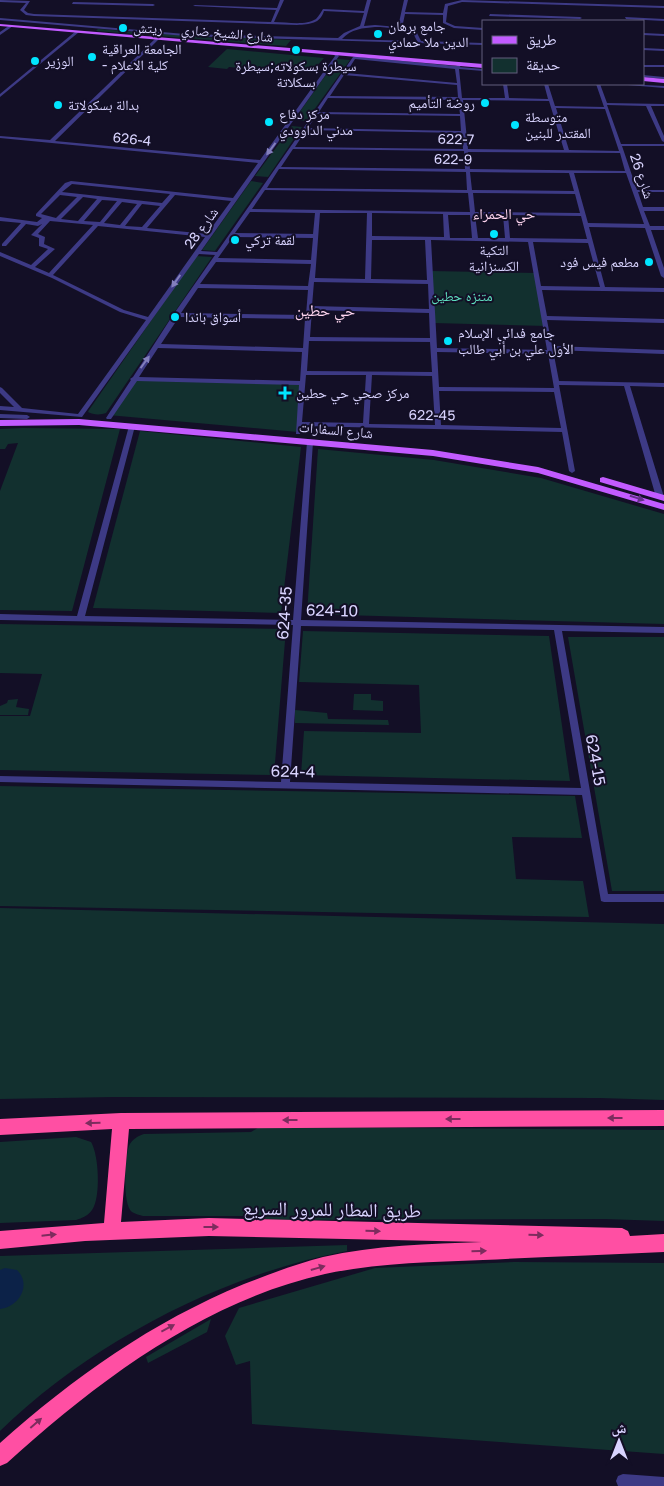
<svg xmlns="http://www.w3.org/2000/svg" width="664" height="1486" viewBox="0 0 664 1486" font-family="'Golos Text','Noto Naskh Arabic',sans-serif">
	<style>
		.green { fill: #12302f }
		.water { fill: #0c2248 }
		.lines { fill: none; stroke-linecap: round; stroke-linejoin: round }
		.minor { fill: #3d3a85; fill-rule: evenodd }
		.major { fill: #c25bff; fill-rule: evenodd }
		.highway { fill: #ff4fa3; fill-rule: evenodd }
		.oneway { fill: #837fbc }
		.oneway2 { fill: #623188 }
		.oneway3 { fill: #7d2c5e }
		.poi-dot { fill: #00e5ff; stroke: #130f26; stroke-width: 2 }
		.labels { text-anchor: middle; stroke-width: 4; stroke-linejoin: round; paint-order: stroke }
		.far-poi-label { font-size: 14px; fill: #d9d4ff; stroke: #130f26; text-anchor: start }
		.far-street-label { font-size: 14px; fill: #d9d4ff; stroke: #130f26 }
		.far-park-label { font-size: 14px; fill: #5fe0c0; stroke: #130f26 }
		.far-neighbourhood-label { font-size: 15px; fill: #ffd6f0; stroke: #130f26 }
		.far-quarter-label { font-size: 16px; fill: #ffd6f0; stroke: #130f26 }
		.street-label { font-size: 16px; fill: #d9d4ff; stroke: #130f26 }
		.near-street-label { font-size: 19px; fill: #d9d4ff; stroke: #130f26 }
	</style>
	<rect width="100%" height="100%" fill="#130f26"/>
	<g class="green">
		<path d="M98,29L216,38L211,40L96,31Z"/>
		<path d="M227,37L290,40H291L286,46L220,41L222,38Z"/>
		<path d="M227,49L324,58L315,68H307L304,71H296L294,73L229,67L227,69L208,67Z"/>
		<path d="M337,59L350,60L306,121L294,120Z"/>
		<path d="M292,126L302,127L268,177L255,176Z"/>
		<path d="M251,181L263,183L215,251L202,250Z"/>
		<path d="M196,256L212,257L106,413C101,415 93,415 88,412L89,410Z"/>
		<path d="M430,271L536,273L546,326L433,323Z"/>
		<path d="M133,379L303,383L298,432L108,415Z"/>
		<path d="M23,428L120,429L72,611L0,610V491L18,443L8,444L5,449H0V429Z"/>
		<path d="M140,431L301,447L281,613L93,608Z"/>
		<path d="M318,449L434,460L541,478L664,514V624L307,614Z"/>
		<path d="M0,624L286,629L274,775L0,770V716H30L42,674L0,673Z"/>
		<path d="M303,631L549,636L570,781L301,775L304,731L421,733L419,685L299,682Z"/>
		<path d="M568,637H664V891H612Z"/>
		<path d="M354,694H371V700L383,701V711L353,710Z"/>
		<path d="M18,699L16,707L29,709L28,715H0V706L7,703L8,700Z"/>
		<path d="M295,710L327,713L328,719L388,720L389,725L295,723Z"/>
		<path d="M0,786L575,796L582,838L512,837L516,879L583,881L589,917L0,906Z"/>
		<path d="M0,908L664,924V1100L600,1098L113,1097L0,1099Z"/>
		<path d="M259,1127L664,1130V1221L605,1219L258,1220L250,1216H143C140,1215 135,1214 132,1212C122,1205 125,1157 129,1146C132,1139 138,1136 144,1134L251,1132Z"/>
		<path d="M76,1137L91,1142C99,1155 101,1198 92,1210C88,1216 82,1218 76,1220L0,1223V1142Z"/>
		<path d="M347,1245V1251C221,1275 92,1342 0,1431V1256Z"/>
		<path d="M514,1262L664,1263V1454L252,1424L250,1361L236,1365L225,1336L239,1308L375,1268Z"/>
		<path d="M211,1319L207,1332L148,1363L146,1357Z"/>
	</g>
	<path class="water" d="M5,1268L17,1270C32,1285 19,1307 0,1309V1270Z"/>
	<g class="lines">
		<g class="minor">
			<path d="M0,0L30,1L24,10L28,13L34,14L271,22L276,10L193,6L195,5L277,8L280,0H284L274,22C287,22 305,26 316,19C319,16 321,12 323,9L364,11L367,0H371L364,26L375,25L398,27L404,0H408L405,12L443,13L445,4L462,0L664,6V8L462,2L448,6L446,22L455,26L483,28V30L454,28L443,23V15L405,14L402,28L417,33L421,41L483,43V45L185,36L0,20V18L185,34L338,38L344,33L360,26L364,13L324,11C320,24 310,24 297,25L34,16L26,15L20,10L26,3L0,2ZM375,27C389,27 402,29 414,35L417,41L342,39C351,29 363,28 375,27Z"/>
			<path d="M73,2L153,4L155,5L153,6L72,4Z"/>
			<path d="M490,14L580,17L582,18L580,19L489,16Z"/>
			<path d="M625,17L664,19V21L626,19Z"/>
			<path d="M10,25L13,26L0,35V32Z"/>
			<path d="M76,31L79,32L0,97V94Z"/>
			<path d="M643,33L664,34V36L643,35Z"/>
			<path d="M156,38L159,39L55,141L260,160L335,56L332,52H334L339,56L201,251L217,252L353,57L362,54L364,55L360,57L456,66L460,63L462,64L460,67L483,69V71L459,69L462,98H505L503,84H507L509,98L548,99L544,84H548L555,106L604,107L596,84H600L607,103L664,104V106H651L664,136V142L662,141L646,106L607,105L621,144H664V146H622L637,190H664V192H638L643,207H664V211H644L650,226H664V230H651L664,268V278L661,276L645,228L589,227L605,287L664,288V292L542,290L547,316L664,319V323L547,320L552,346L664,350V354L553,350L559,381L664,383V387L630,386L664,497L660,499L656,497L624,386L559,385L575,471L572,473L569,471L562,432L302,426L300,434H296L299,385L137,381L111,419H107L106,418L131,380L130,379L133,377L173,315L215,255L199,254L82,417L0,410V406L14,407L0,393V387L2,388L22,408L78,414L146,320L120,312L52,278L0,256V252L31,265L48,249L39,246V238L31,235L42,224L38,226L26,224L6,246H2V244L21,223L0,221V217L37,222L42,218L36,216V214L65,183L71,181L233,198L258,163L0,138V136L50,140ZM355,59L455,69L457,83L346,73ZM344,75L457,85L458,97L330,96ZM328,98L458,100L460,114L319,112ZM463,100L549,101L564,150L468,149ZM556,108L605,109L619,151L569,150ZM317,114L460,116L461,131L308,128ZM306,130L462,133L463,149L295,147ZM293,149L464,151L465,169L281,167ZM468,152L620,153L625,171L470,169ZM279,169L466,172L467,190L267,188ZM470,172L569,173L574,191L472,190ZM574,173H626L644,224L588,223ZM72,184L170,194L162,203L62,192ZM265,190L468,193L470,212L252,209ZM473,193L575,194L580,213L475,212ZM60,195L77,197L56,218L41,214ZM175,195L231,201L207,234L147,228ZM83,197L97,199L78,221L61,219ZM102,200L117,201L100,222L84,221ZM122,202L137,204L120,225L104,223ZM142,204L160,206L142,227L125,226ZM250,212L315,213L313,234L235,233ZM320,213H367L365,279L315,278ZM372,213L443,214L444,237L372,236ZM448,215H470L472,238H450ZM475,215H503L505,238H478ZM508,215L581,216L587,239L510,238ZM50,221L93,225L49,273L35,267L55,249L44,244L45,237L38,234ZM98,226L205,237L148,317L124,310L53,275ZM233,237L313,238L311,260L218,258ZM372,240H425L427,280L371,279ZM431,240L528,242L547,350L437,348ZM533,242L588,243L600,287L541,286ZM216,262L311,264L308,286L200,284ZM314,282L428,284L429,309L312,306ZM198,288L308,290L306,315L181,313ZM312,310L429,313L430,338L310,337ZM179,317L305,319L303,348L161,344ZM309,341L430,342L432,372L307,371ZM158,348L302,352L300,381L139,377ZM437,352L548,354L554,388L439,387ZM306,375H366L363,423L302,422ZM372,375L432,376L435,425L369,424ZM439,391L554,392L561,428L441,425Z"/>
			<path d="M643,48L664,49V51L643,50Z"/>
			<rect x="643" y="65" width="21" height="2"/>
			<path d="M643,75L664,77V79L643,77Z"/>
			<path d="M626,84L664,86V88L628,85Z"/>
			<path d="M0,414L27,415L30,417L27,419L0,418Z"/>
			<path d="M132,424L135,426L85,616L293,620L307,442L310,440L313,442L301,620L664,627V633L562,631L608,894H664V902H604L601,901L582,795L0,782V776L281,782L293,625L0,620V614L77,616L129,426ZM301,626L554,630L581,788L290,782Z"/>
			<path d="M623,1474L664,1477V1486H618L616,1481L618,1476Z"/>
		</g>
		<g class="major">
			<path d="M0,24L483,64V68L0,26Z"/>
			<path d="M643,77L664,79V83L643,81Z"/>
			<path d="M79,419L433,450L538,467L664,504V510L538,473L433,456L79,425L0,426V420Z"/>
			<path d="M603,477L664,495V501L600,482V478Z"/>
		</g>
		<path class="highway" d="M664,1110V1126L129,1129L121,1222L209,1218L622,1228L628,1231L630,1236L664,1234V1252C604,1255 543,1257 483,1260C430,1262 377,1263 325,1274C204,1301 97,1381 7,1463L0,1466V1443C74,1377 152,1322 244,1284C270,1274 296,1264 323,1257C375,1245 429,1244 482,1242L209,1236L85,1241L0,1249V1231L104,1223L112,1129L0,1135V1119L121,1113Z"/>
	</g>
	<defs><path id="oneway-solid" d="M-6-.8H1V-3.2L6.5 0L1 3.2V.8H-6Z" transform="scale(1.25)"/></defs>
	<g class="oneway">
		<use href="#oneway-solid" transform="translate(271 149) rotate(126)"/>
		<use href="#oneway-solid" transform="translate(176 281) rotate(125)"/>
		<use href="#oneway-solid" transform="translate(145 362) rotate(-54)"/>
	</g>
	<use class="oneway2" href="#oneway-solid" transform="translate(637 498) rotate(17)"/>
	<g class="oneway3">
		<use href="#oneway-solid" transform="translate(615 1118) rotate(180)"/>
		<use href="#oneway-solid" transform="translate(453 1119) rotate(180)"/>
		<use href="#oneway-solid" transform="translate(290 1120) rotate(180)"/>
		<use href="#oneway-solid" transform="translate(93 1123) rotate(178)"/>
		<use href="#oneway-solid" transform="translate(211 1227)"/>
		<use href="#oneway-solid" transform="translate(373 1231) rotate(1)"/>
		<use href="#oneway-solid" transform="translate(49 1235) rotate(-6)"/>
		<use href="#oneway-solid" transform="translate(536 1235) rotate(1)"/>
		<use href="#oneway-solid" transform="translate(479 1251) rotate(-2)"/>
		<use href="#oneway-solid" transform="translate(318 1268) rotate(-16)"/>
		<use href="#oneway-solid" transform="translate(168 1328) rotate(-28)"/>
		<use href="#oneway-solid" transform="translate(36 1423) rotate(-41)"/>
	</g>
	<g class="poi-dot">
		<circle cx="123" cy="28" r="5"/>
		<circle cx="378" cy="34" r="5"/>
		<circle cx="296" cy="50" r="5"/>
		<circle cx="92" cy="57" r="5"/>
		<circle cx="35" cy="61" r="5"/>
		<circle cx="485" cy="103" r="5"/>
		<circle cx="58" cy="105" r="5"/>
		<circle cx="269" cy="122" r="5"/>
		<circle cx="515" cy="125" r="5"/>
		<circle cx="494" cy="234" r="5"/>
		<circle cx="235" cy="240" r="5"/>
		<circle cx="649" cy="262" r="5"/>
		<circle cx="175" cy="317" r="5"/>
		<circle cx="448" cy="341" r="5"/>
		<path d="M282.5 385.5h5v5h5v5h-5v5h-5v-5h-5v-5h5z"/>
	</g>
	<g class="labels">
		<g class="far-poi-label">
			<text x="388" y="31">جامع برهان<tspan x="388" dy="16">الدين ملا حمادي</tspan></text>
			<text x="133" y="33">ريتش</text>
			<text x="102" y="54">الجامعة العراقية<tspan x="102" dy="16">- كلية الاعلام</tspan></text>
			<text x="45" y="66">الوزير</text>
			<text x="296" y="71" text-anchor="middle">سيطرة بسكولاته;سيطرة<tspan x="296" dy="16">بسكلاتة</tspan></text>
			<text x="475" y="108" text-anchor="end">روضة التأميم</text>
			<text x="68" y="110">بدالة بسكولاتة</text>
			<text x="279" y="119">مركز دفاع<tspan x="279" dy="16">مدني الداوودي</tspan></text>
			<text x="525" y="122">متوسطة<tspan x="525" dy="16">المقتدر للبنين</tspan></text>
			<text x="245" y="245">لقمة تركي</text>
			<text x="494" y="255" text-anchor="middle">التكية<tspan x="494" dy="16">الكسنزانية</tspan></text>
			<text x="639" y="267" text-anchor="end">مطعم فيس فود</text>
			<text x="185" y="322">أسواق باندا</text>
			<text x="458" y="338">جامع فدائي الإسلام<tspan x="458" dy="16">الأول علي بن أبي طالب</tspan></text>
			<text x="296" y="398">مركز صحي حي حطين</text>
		</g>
		<g class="far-street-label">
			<text transform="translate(227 33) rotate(5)" y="5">شارع الشيخ ضاري</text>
			<text transform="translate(132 139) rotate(6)" y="5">626-4</text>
			<text transform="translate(456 139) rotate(1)" y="5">622-7</text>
			<text transform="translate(453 159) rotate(1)" y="5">622-9</text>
			<text transform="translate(642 176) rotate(71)" y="5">شارع 26</text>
			<text transform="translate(201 228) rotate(-54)" y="5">شارع 28</text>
			<text transform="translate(432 415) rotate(1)" y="5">622-45</text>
			<text transform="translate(336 430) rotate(5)" y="5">شارع السفارات</text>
		</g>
		<g class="far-park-label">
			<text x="462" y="301">متنزه حطين</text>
		</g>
		<g class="far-neighbourhood-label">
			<text x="504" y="219">حي الحمراء</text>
		</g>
		<g class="far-quarter-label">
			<text x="325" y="316">حي حطين</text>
		</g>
		<g class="street-label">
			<text transform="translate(332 610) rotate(1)" y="6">624-10</text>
			<text transform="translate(284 613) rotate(-86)" y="6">624-35</text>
			<text transform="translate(596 760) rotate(80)" y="6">624-15</text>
			<text transform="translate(293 771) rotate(1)" y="6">624-4</text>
		</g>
		<g class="near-street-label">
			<text transform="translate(332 1209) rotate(1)" y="7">طريق المطار للمرور السريع</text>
		</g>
	</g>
	<rect x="482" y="20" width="162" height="65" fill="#130f26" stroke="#625e7d"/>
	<rect x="492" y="36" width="25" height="8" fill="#c25bff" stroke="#625e7d"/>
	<text x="526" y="45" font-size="15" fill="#d9d4ff">طريق</text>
	<rect x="492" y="58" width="25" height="15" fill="#12302f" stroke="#625e7d"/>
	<text x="526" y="70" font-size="15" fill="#d9d4ff">حديقة</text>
	<g transform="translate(619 1441)" stroke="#130f26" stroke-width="4" paint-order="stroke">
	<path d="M0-4L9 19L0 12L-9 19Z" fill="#d9d4ff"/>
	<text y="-8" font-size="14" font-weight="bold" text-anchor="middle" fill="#d9d4ff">ش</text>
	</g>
</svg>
